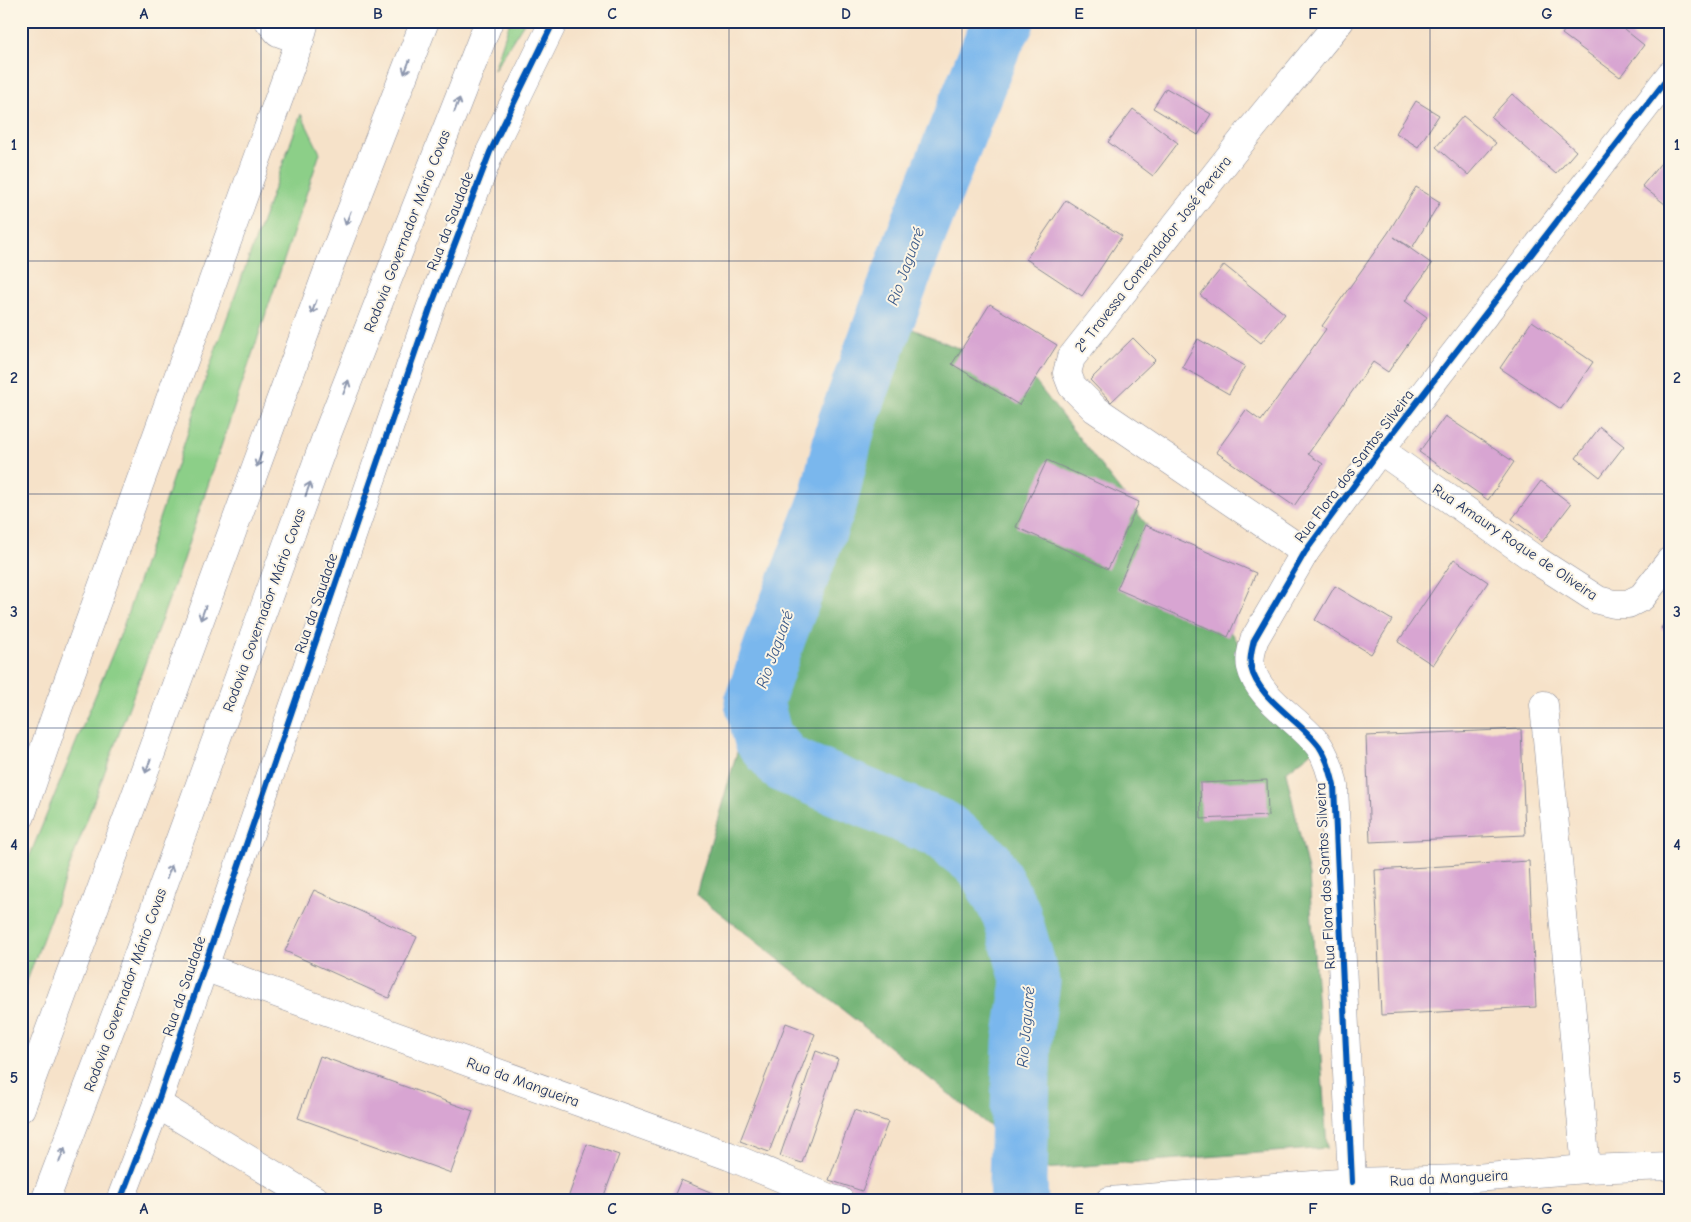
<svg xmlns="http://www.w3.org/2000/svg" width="1691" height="1222" viewBox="0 0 1691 1222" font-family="'Comic Neue',sans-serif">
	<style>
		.green { fill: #8ccf88; stroke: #547f73 }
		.forest { fill: #71b274; stroke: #467069 }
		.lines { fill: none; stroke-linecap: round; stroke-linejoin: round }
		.river { stroke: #7ab7ed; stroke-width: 59 }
		.building { fill: #d8a5d2 }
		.minor-casing { stroke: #888894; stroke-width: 29 }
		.highway-casing { stroke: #888894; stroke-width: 29 }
		.minor { stroke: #fff; stroke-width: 28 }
		.highway { stroke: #fff; stroke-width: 28 }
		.cycleway-casing { stroke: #fcf5e5; stroke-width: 9 }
		.cycleway { stroke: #0057b8; stroke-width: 6 }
		.oneway { stroke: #8d97ae }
		.grid { fill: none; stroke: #1b2f5e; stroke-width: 1; stroke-opacity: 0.55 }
		.labels { text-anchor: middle; stroke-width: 4; stroke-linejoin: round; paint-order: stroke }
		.street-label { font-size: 15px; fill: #1b2f5e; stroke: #fcf5e5 }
		.water-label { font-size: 16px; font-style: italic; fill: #385889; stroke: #fcf5e5 }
		.neatline { fill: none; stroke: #1b2f5e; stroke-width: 2 }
		.grid-label { font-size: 16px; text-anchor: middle; font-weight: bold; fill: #1b2f5e }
	</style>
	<rect width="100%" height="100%" fill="#fcf5e5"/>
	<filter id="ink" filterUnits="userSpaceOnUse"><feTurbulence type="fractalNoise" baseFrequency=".02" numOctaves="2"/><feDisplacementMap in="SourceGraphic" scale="10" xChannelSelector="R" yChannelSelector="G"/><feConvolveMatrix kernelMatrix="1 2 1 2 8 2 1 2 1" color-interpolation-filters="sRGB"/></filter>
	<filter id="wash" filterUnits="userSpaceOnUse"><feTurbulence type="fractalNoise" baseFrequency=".0096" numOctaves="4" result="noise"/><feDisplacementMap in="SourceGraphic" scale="20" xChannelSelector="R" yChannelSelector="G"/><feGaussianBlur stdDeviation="1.12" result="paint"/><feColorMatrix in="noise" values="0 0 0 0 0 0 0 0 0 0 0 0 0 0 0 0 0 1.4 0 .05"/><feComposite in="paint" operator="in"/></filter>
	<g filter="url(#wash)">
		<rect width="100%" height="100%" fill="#f6e2c9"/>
		<g class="green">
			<path d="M510,21H525L494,70Z"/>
			<path d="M301,114L320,153L175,583L21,997V877L121,633L216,348Z"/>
		</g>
		<path class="forest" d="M865,309L1034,380L1319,746L1286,772L1309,876L1327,1148L1044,1169L696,894Z"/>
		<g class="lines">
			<path class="river" d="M1005,21L993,42L917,233L847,423L828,502L777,635L754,702L763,738L785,764L941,829L984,863L1011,913L1031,982L1022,1043L1018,1181L1019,1201"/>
		</g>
		<g id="blocks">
			<g class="building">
				<path d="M1571,21H1614L1644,45L1620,77L1562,34Z"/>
				<path d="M1166,88L1211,114L1198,135L1153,108Z"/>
				<path d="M1512,94L1576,151L1556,174L1491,117Z"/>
				<path d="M1416,101L1439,115L1418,147L1396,133Z"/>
				<path d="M1133,109L1178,143L1153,176L1108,142Z"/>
				<path d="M1463,116L1496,143L1468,175L1436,147Z"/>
				<path d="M1670,152V208L1642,186Z"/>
				<path d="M1416,187L1440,202L1412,248L1394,237L1432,264L1405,301L1427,317L1388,372L1373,362L1308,454L1323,464L1294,506L1216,452L1246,410L1261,421L1326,329L1322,326L1388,233Z"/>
				<path d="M1066,200L1122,236L1082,296L1026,259Z"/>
				<path d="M1224,265L1285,314L1261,343L1200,295Z"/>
				<path d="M990,304L1057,345L1019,405L952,364Z"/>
				<path d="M1532,321L1593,362L1561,409L1500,368Z"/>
				<path d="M1133,338L1155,360L1111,402L1090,380Z"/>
				<path d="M1198,339L1245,366L1229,394L1182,367Z"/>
				<path d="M1445,416L1514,462L1488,500L1419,452Z"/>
				<path d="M1600,427L1624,446L1600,477L1576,458Z"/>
				<path d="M1047,460L1139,502L1108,569L1016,527Z"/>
				<path d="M1541,481L1571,504L1542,542L1512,519Z"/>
				<path d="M1145,525L1256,573L1228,637L1117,589Z"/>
				<path d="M1454,559L1488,582L1433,665L1398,642Z"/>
				<path d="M1335,586L1392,620L1371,654L1315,620Z"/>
				<path d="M1670,615V634L1661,628Z"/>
				<path d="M1521,729L1525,835L1370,842L1366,736Z"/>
				<path d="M1267,780L1268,816L1201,819L1200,783Z"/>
				<path d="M1529,861L1536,1007L1381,1015L1375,870Z"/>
				<path d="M314,890L417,937L389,998L285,951Z"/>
				<path d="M786,1023L815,1034L769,1152L740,1141Z"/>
				<path d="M816,1051L838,1059L802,1163L780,1156Z"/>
				<path d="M320,1056L473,1111L451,1173L298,1118Z"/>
				<path d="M854,1110L888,1122L862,1191L829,1180Z"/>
				<path d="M587,1144L619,1155L602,1201H567Z"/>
				<path d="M681,1180L720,1196L719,1201H672Z"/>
			</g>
		</g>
	</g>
	<g filter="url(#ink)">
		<use href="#blocks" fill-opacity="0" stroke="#888894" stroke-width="1"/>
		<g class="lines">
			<g class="minor-casing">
				<g id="minor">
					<path d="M269,21L278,32L300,40"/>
					<path d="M1380,450L1539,562L1598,600L1614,604H1628L1642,597L1670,561"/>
					<path d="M1305,552L1095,409L1072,386L1067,373L1071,358L1245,137L1340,21"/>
					<path d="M1544,705L1586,1169"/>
					<path d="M21,816L55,717L300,40L305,21"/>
					<path d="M204,967L729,1156L829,1198L840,1201"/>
					<path d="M157,1104L317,1201"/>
					<path d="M1352,1182L1334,786C1331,772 1327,758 1319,746C1300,720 1258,699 1251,667C1249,658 1252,649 1254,640L1305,552L1380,450L1670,75"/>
					<path d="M120,1201L157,1104L430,309L490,152L554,21"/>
					<path d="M1109,1201L1352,1182L1463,1179L1586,1169L1670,1166"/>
				</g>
			</g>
			<g class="highway-casing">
				<g id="highway">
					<path d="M21,1108L331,262L425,21"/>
					<path d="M45,1201L127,985L328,432L489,21"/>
				</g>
			</g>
			<use href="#minor" class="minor"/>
			<use href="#highway" class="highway"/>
			<g class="cycleway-casing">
				<g id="cycleway">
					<path d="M1352,1182L1334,786C1331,772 1327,758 1319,746C1300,720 1258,699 1251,667C1249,658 1252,649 1254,640L1305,552L1380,450L1670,75"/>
					<path d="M120,1201L157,1104L430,309L490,152L554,21"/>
				</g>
			</g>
			<use href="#cycleway" class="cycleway"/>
		</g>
		<defs><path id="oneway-shaft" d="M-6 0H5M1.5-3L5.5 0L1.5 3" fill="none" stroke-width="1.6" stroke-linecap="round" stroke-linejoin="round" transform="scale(1.25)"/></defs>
		<g class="oneway">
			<use href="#oneway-shaft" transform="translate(407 67) rotate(111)"/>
			<use href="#oneway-shaft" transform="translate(457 105) rotate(-69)"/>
			<use href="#oneway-shaft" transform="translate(348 218) rotate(111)"/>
			<use href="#oneway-shaft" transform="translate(314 307) rotate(110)"/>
			<use href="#oneway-shaft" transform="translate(346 387) rotate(-69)"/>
			<use href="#oneway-shaft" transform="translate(259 460) rotate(110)"/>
			<use href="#oneway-shaft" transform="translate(308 489) rotate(-70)"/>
			<use href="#oneway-shaft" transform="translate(203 613) rotate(110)"/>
			<use href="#oneway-shaft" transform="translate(148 766) rotate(110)"/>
			<use href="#oneway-shaft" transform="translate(169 872) rotate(-70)"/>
			<use href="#oneway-shaft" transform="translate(62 1155) rotate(-69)"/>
		</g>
	</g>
	<path class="grid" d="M261,21V1201M495,21V1201M729,21V1201M962,21V1201M1196,21V1201M1430,21V1201M21,261H1670M21,494H1670M21,728H1670M21,961H1670"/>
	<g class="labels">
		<g class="street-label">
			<text transform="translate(450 221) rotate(-69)" y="5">Rua da Saudade</text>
			<text transform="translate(407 231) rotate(-69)" y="5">Rodovia Governador Mário Covas</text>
			<text transform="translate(1153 254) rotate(-52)" y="5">2ª Travessa Comendador José Pereira</text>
			<text transform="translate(1354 466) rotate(-53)" y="5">Rua Flora dos Santos Silveira</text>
			<text transform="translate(1515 542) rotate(34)" y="5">Rua Amaury Roque de Oliveira</text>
			<text transform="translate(316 603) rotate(-71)" y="5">Rua da Saudade</text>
			<text transform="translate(264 610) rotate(-70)" y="5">Rodovia Governador Mário Covas</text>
			<text transform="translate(1325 876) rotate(-93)" y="5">Rua Flora dos Santos Silveira</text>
			<text transform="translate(184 986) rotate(-71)" y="5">Rua da Saudade</text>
			<text transform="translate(125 990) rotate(-70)" y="5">Rodovia Governador Mário Covas</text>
			<text transform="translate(523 1082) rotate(20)" y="5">Rua da Mangueira</text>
			<text transform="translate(1449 1178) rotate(-3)" y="5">Rua da Mangueira</text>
		</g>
		<g class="water-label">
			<text transform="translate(905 266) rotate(-70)" y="6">Rio Jaguaré</text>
			<text transform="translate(774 649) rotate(-70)" y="6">Rio Jaguaré</text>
			<text transform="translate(1025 1027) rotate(-85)" y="6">Rio Jaguaré</text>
		</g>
	</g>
	<rect width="1691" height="1222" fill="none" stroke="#fcf5e5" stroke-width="55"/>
	<rect x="28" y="28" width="1636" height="1166" class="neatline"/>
	<g class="grid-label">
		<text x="144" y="19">A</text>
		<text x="378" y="19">B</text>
		<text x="612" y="19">C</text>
		<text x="846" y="19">D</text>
		<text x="1079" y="19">E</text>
		<text x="1313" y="19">F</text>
		<text x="1547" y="19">G</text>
		<text x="14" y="150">1</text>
		<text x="1677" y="150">1</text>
		<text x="14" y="383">2</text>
		<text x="1677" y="383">2</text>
		<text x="14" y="617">3</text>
		<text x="1677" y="617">3</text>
		<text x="14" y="850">4</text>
		<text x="1677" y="850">4</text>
		<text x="14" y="1083">5</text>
		<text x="1677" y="1083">5</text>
		<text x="144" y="1214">A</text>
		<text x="378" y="1214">B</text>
		<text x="612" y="1214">C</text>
		<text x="846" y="1214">D</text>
		<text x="1079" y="1214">E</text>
		<text x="1313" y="1214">F</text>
		<text x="1547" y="1214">G</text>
	</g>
</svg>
